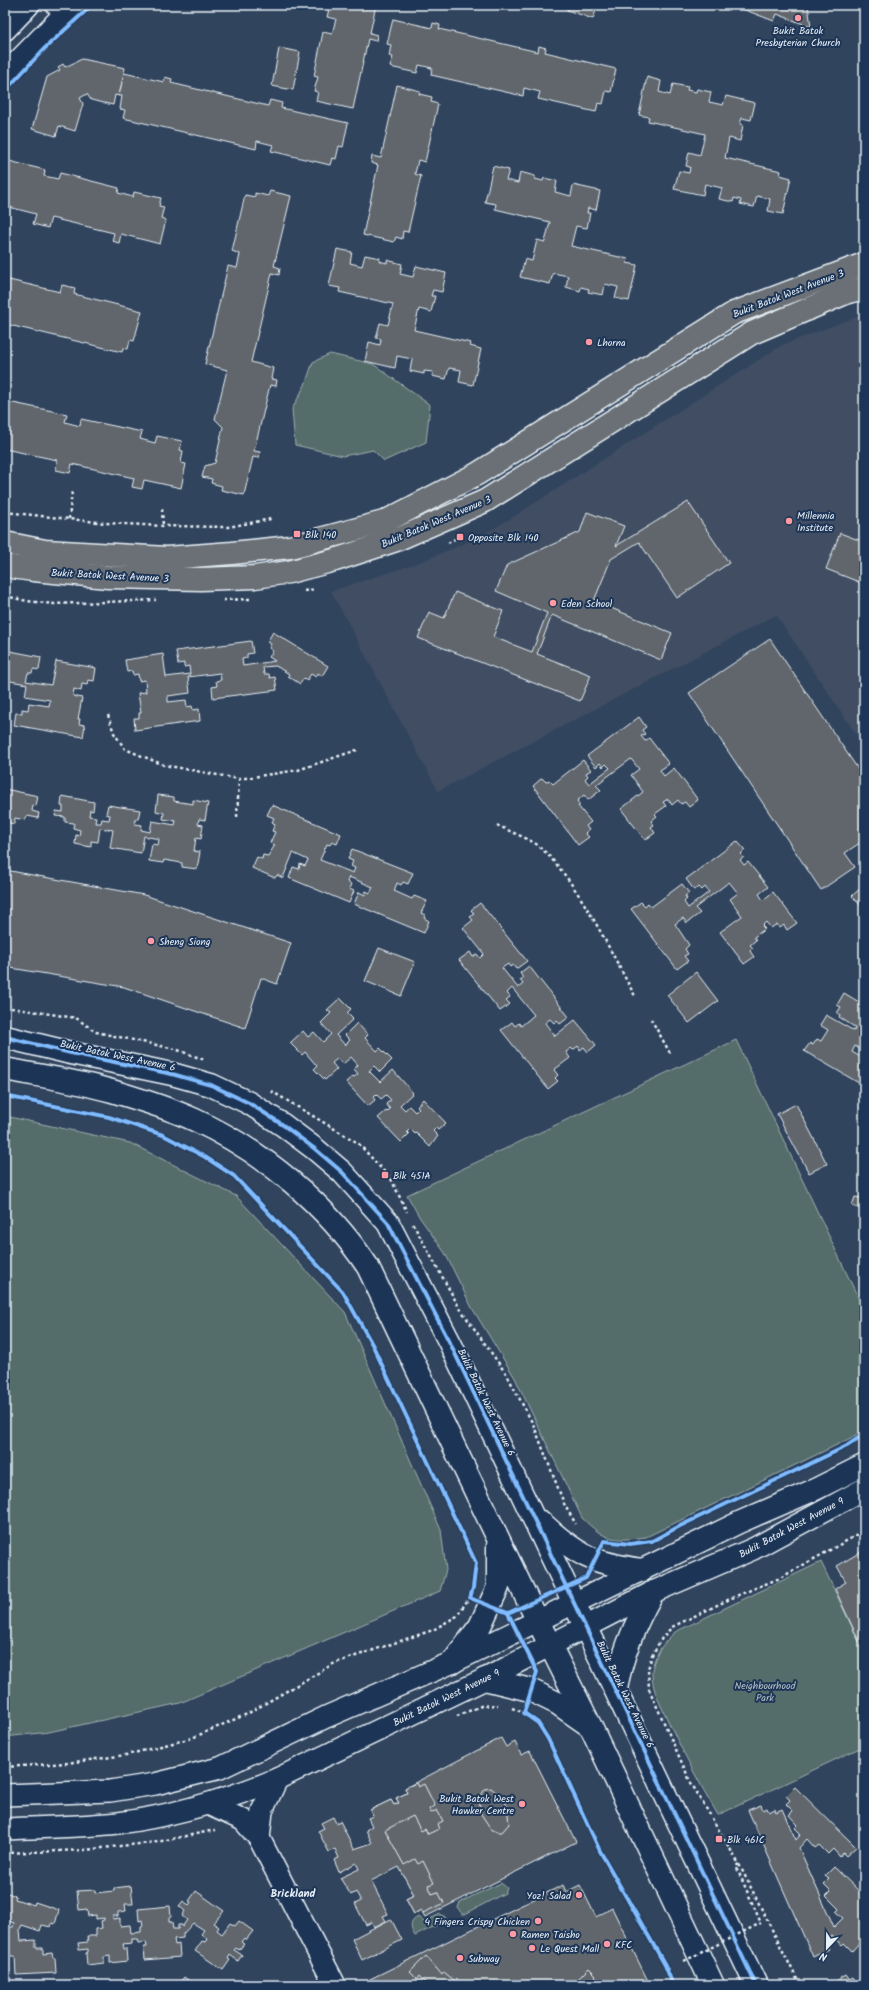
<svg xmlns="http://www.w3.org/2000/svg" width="869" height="1990" viewBox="0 0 869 1990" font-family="Kalam,sans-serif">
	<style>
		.built { fill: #3f4e62 }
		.green { fill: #546d6a; stroke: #9eafb1 }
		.building { fill: #60666c; stroke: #e8f1f8 }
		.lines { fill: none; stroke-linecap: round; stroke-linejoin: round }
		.service-casing { stroke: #e8f1f8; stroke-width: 14 }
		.minor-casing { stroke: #e8f1f8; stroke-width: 24 }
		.tertiary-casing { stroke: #e8f1f8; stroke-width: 25 }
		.secondary-casing { stroke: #e8f1f8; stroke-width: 25 }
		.primary-casing { stroke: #e8f1f8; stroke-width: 25 }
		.path { stroke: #e8f1f8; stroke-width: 2.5; stroke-dasharray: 3 3; stroke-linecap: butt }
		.service { stroke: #1d3557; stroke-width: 11 }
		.minor { stroke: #1d3557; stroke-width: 21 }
		.tertiary { stroke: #1d3557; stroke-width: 22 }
		.secondary { stroke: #1d3557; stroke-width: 22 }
		.primary { stroke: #6a7074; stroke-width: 22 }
		.path-bridge { stroke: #e8f1f8; stroke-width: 2.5; stroke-dasharray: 3 3; stroke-linecap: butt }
		.cycleway-casing { stroke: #1d3557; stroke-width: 6 }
		.cycleway { stroke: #80bcff; stroke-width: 4 }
		.poi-dot { fill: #ff9aa2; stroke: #1d3557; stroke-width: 1.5 }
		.labels { text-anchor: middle; stroke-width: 4; stroke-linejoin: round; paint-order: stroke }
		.poi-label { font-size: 10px; fill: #e8f1f8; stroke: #1d3557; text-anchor: start }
		.street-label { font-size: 10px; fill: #e8f1f8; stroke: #1d3557 }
		.park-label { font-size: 10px; fill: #b4c3c6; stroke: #1d3557 }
		.neighbourhood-label { font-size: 11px; font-weight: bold; fill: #e8f1f8; stroke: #1d3557 }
	</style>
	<rect width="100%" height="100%" fill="#31445d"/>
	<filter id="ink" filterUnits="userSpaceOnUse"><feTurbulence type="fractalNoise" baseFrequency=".025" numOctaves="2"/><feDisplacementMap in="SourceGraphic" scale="8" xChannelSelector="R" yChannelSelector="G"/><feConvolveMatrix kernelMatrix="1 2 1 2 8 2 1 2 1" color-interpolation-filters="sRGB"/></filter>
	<g filter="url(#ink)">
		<path class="built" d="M864,314V746L776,615L438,791L331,591L415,564L475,539L513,517L782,345Z"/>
		<g class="green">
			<path d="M330,354L373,364L430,405L426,442L384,461L373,450L343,456L295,445L292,409L305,385L313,362Z"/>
			<path d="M736,1040L864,1310V1430L849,1439L646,1537C613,1541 607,1542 582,1518L515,1378L472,1308L445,1253L420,1218L407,1195Z"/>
			<path d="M5,1116L130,1143L236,1196L345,1312L441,1530L446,1570L440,1591L180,1703L49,1732L5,1737Z"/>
			<path d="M821,1562L862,1648L864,1647V1746L718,1815C700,1785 684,1754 669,1723C662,1707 652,1691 652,1674C652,1657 663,1643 675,1632Z"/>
			<path d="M501,1883L507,1888L505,1893L465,1914H462L458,1908L460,1902Z"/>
			<path d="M440,1914L444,1916L447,1920L415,1936C410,1928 409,1922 418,1917L424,1922Z"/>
		</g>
		<g class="building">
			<path d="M330,5H376L370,33L377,35L376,41L368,39L353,109L316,101L318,92L314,91L318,77L314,76L323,32L332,34L336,19L327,17Z"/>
			<path d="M567,5H598L593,19L567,10Z"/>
			<path d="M732,5H808L811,27L777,14L774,21Z"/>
			<path d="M393,19L432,28L433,23L440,25L439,29L538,52L539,46L546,48L545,52L616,69L611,92L606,91L603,104L598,103L596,112L538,99L540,92L524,88L523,96L431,75L432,68L419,65L417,73L390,67L393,57L389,56L391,45L387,44Z"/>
			<path d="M279,48L300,52L293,90L272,86Z"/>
			<path d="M82,59L125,68L119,96L115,95L113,105L91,100L87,94L80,98L83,104L75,131L59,126L56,136L32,129L47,77L60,70L58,67L63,64L65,67Z"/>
			<path d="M124,73L164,82L165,77L172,79L171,83L268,106L270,100L282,103L281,108L348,123L343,147L339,146L336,159L332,158L330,165L271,151L273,145L257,141L256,149L123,118L125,110L120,109L122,96H119Z"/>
			<path d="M647,77L661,81L659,92L670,95L673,84L688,87L687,90L696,92L697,89L711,92L709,102L723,105L726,96L755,103L751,120L742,118L740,124L743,125L740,141L729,138L725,158L781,171L780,175L791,178L783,214L768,211L770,199L757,196L754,207L740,204L741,200L734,198L733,202L719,199L722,188L705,184L703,195L674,189L679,171L689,173L690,167L686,166L689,152L700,155L705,134L648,121L649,117L639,115Z"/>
			<path d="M397,85L420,91L419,94L432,97L431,102L438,104L425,162L418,160L415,174L421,176L408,232L403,231L402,239L396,237L394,242L363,235L378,165L371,163L372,156L381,158Z"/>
			<path d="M5,160L45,170L44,176L58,179L60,173L119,188L118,193L133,197L134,192L161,198L159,206L164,207L161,218L166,220L160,244L121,234L119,243L112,241L114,233L51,218L48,228L33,224L36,214L5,206Z"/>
			<path d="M493,166L509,170L506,180L518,183L520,172L535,176V179L543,181L544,178L557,181L555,192L571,196L573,185L600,191L596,210L588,208L587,213H590L587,228L576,226L571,246L628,259L627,263L637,265L629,301L615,298L618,287L605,284L603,295L588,292L589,289L581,287L580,291L566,287L568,276L553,273L550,284L520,277L525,259L532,261L537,240L545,242L550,222L495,209L496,204L485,202Z"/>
			<path d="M270,191L291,196L274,266L280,268L279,275L272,273L251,362L273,368L271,379L277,380L276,386L270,385L254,451L260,452L259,458L253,457L244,495L221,490L222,486L211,483L212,479L202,477L205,466L215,463L223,427L215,419L227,370L205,364L228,266L237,268L240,254L232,251L245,195L255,197V193L268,196Z"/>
			<path d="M337,249L352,252L350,263L362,266L365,255L380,258L379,261L387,263V260L402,264L400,274L413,277L416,266L446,273L442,292L433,290L431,296H435L431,312L419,309L414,330L471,343L470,346L481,349L473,385L459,382L461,370L449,368L446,379L432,376L433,372L424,371V374L410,371L412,359L397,356L395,368L365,361L369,342L380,345L381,339L376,338L380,323L388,325L393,304L339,292L340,288L329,286Z"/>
			<path d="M5,279L60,292L62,285L75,288L74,294L142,311L134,341L130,340L128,349L123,348L122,352L5,324Z"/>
			<path d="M8,402L67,414L65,422L80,426L81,419L142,432L140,439L155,443L157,436L182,441L180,450L183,451L181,463L186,464L181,488L144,480L142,489L132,487L134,478L72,464L70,473L56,470L57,460L5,449V409Z"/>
			<path d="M688,502L729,563L677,598L639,542L611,559L594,601L672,633L661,660L552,615L537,654L591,675L580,701L418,638L429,612L444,618L455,592L503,611L493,637L532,652L547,613L496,591L507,565L580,532L587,512L624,526L616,546Z"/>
			<path d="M840,533L864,542V584L826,569Z"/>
			<path d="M273,632L328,666L322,676L318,673L316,677L311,674L307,680L304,678L300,684L288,676L289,674L276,666L263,667L264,674H269L270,678L275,677L277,690L213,698L212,687L217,686L216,681L221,680L220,673L188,677L190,693L168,696V702L186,700L187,707L192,706L193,710L199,709L200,721L135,730L134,718H139V713H141L138,693L146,692L145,680L139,681L138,674L133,675L132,671L127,672L125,660L163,654L166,677L190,674L189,666L184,667V663L178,664L176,651L251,641L253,653L247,654V658L242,659L243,666L275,661L269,657L273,651L269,648L271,644L267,642Z"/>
			<path d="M770,639L864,778V840L845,853L855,867L821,890L689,693Z"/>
			<path d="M5,650L41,657L39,670L33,669L32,673H28L26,681L51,685L56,661L96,668L94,681L88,680L87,685L82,684L81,691L74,689L73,696L82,698L78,719H80L79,724L85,725L83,737L14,725L16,713H22V709L28,710L29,703L49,706L50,700L25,696L27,684L5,680Z"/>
			<path d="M639,717L646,727L642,730L645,734L641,736L645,741L649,738L669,764L660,770L664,776L674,768L698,800L689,807L685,802L681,804L678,800L672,805L668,799L663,802L666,806L655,814L657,816L651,821L654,825L651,827L655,833L645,840L621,809L643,792L631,775L639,769L631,759L596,785L601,790L588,800L584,795L577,801L580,805L578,806L591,822L586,826L589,830L585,833L589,837L578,845L533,786L542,778L546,782L549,780L553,784L583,760L591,770L586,773L588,776L585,779L589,784L610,768L606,764L603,767L600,763L596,767L587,756Z"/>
			<path d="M5,789L38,796L36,806L33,805L32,811L39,813L38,818L27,816L25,820L15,818L14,824L6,822L5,829H8L6,839H5Z"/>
			<path d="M158,795L174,797V801L193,804V800L208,803L205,820L199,819L198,824L203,825L201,839L196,838L194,851L200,852L197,869L182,867V863L164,860L163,863L149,861L152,844L158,845L159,839L144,836L141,853L110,848L113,830L100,828L98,842L91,841V847L75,844L76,835L79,836L80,830L73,828L74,823L65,822V817L55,816L56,811L63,812V806H61L62,796L94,802L93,811L90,810L89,816L96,817L95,823H101L102,819L109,820L110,815L106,814L108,805L140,810L138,819H135V824L142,825L141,830L150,832L152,821L175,825L176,821L163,819L164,813L156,811Z"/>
			<path d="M272,805L341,834L337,844L332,842L330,845L327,844L320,860L353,873L355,868L351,866L353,861L348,859L352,849L413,873L408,884L403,882L401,885L397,883L394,891L412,899L414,896L427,901L421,913L425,915L424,918L429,921L424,933L354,904L359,892L365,895L366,891L370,893L373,887L349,877L347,882L351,884L349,889L354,891L349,903L289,878L293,867L299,869L300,864L305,866L308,860L293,853L283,878L277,875L275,878L252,868L257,857L262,859L263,855L268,856L275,845L270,843L275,832L272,831L275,824L272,822L274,818L267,815Z"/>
			<path d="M737,841L745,850L741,854L744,857L740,860L744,865L748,862L768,887L759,894L763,900L773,892L797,923L787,930L784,925L780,928L777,924L771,928L766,922L762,926L765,929L754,937L756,940L750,945L753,948L750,951L754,957L744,964L720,932L742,916L730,899L738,893L729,882L695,908L700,913L687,923L683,918L675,924L689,945L685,949L688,954L684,956L688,961L677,969L631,909L641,902L645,906L648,903L651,907L682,884L689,893L685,896L687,899L684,902L688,908L709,892L705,887L702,890L699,887L694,890L686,879Z"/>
			<path d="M5,870L144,895L291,943L277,984L261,978L245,1028L124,987L5,967Z"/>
			<path d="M864,885V909L852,896Z"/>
			<path d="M480,903L527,961L516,969L513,965L510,967L508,964L502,968L518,988L523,984L520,980L523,978L520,973L529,966L569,1017L560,1024L557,1020L554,1023L550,1019L545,1023L555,1036L575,1020L596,1045L588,1052L584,1047L580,1050L578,1046L573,1050L571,1048L566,1052L570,1058L554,1070L558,1075L555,1078L558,1081L548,1089L501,1030L512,1022L515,1026L519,1023L521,1026L534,1015L512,988L507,993L510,997L506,1000L510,1004L500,1011L459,960L470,952L473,957L477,954L480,958L484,954L463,928L473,920L470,917L474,914L471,910Z"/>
			<path d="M379,948L415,962L401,996L365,981Z"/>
			<path d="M696,972L718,1001L689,1023L667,995Z"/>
			<path d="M844,993L864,1005V1049L863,1051L855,1046L852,1052L864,1059V1086L804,1051L810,1043L813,1045L817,1039L821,1041L828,1030L820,1025L826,1015L854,1031L856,1028L839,1017L840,1015L837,1013L841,1007L837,1005Z"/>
			<path d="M340,998L351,1009L347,1013L353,1019L336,1035L345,1045L350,1040L345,1035L357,1023L368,1035L365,1038L377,1051L380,1048L392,1060L380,1072L374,1066L369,1071L380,1082L393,1070L413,1093L400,1105L405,1110L409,1106L415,1112L419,1108L417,1106L423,1099L446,1123L438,1130L436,1128L433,1131L438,1136L430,1147L416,1133L415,1134L410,1129L407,1132L409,1134L401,1142L378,1118L386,1111L387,1112L390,1109L386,1104L391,1100L386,1095L381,1099L376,1094L373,1097L375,1100L368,1106L346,1082L353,1076L354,1077L358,1074L354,1069L358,1065L351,1057L343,1064L337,1059L332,1063L337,1069L325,1080L314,1069L317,1066L305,1052L302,1055L290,1043L303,1031L308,1037L314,1032L323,1042L331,1034L321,1023L331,1013L327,1010Z"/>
			<path d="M796,1104L827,1164L809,1173L777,1114Z"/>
			<path d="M862,1191H864V1210L852,1206L855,1197L860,1198Z"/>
			<path d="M864,1550V1645L859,1641L835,1589L846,1582L837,1566Z"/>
			<path d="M501,1738L506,1747L515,1742L521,1755L530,1751L576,1842L425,1917L421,1910L414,1914L406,1899L414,1895L370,1810L391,1800L394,1805L399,1803L396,1798L407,1793L405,1788Z"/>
			<path d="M416,1783L418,1787L424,1784L435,1806L429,1809L431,1813L437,1810L443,1821L437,1824L439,1829L428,1834L425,1829L421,1831L413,1816L385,1830L404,1865L415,1859L418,1864L423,1861L434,1883L428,1885L432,1894L438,1892L444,1903L423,1913L421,1910L414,1914L406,1899L414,1895L399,1867L371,1881L388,1914L383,1916L386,1921L374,1927L372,1922L366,1925L355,1904L361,1901L356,1892L351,1895L340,1878L359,1869L356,1863L339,1872L334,1860L339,1858L335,1849L329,1852L318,1831L324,1828L321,1823L333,1817L336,1823L340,1821L354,1849L372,1843L366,1830L372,1826L368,1818L373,1816L370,1810L391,1800L394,1805L399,1803L396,1798L407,1793L405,1788Z"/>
			<path d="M795,1787L856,1847L846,1856L843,1853L840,1857L833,1849L828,1854L819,1845L815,1848L807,1839L799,1848L834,1927L843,1918L836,1912L839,1909L826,1896L831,1891L824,1884L829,1879L825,1876L834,1867L864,1896V1945L860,1942L852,1951L844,1943L842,1945L831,1936L825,1939L829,1949L813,1957L748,1810L761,1805L763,1810L767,1808L769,1812L775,1809L776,1812L782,1809L796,1840L801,1834L795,1828L798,1825L789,1815L793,1811L786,1804L790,1800L786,1796Z"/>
			<path d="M491,1788L503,1798L507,1806L509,1824L502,1832H497L491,1829L481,1814L479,1799L485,1789Z"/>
			<path d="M563,1885L566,1892L580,1885L596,1917L612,1908L650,1985H373L370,1979Z"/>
			<path d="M131,1886L133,1904H125L126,1911L118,1912V1916H113V1919L120,1918V1926L130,1925L131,1933L141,1932V1926H143L142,1920L139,1921L138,1909L170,1906L171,1917H169V1922H172L173,1929H178V1925H182V1927L187,1920L182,1916L185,1911L179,1906L183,1901L189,1905L191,1902L189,1901L196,1891L224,1911L213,1923L219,1927L217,1930L222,1934L230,1923L235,1926L239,1921L253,1931L246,1940L244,1938L241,1942L244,1944L239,1950L236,1948L234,1950L242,1955L238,1961L230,1955L228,1959L230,1960L223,1970L195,1951L202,1941L205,1942L207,1939L201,1934L204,1930L193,1923L183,1934V1938L174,1939L175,1945L179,1944L180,1957L145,1960L144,1947H147L146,1942L138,1943L137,1939H132V1943L123,1944L124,1949L126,1948L127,1961L110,1963V1956L104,1957V1963L87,1965L86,1953L88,1952V1949L79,1950L78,1943L88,1942L87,1936H96V1929L102,1928L101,1921L104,1920V1918L96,1919V1915L88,1916L87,1909L79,1910L77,1891L95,1890V1893L114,1891V1888Z"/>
			<path d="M5,1892L16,1896L15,1899L34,1905L35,1902L59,1910L55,1924L52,1923L51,1927L42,1925L40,1931L22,1925L20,1929L21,1941L36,1940V1948H43V1954L52,1953L53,1958H55L56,1973L16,1975L15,1956H5V1928L13,1927L14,1923L5,1920Z"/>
			<path d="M391,1919L402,1940L362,1960L352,1939Z"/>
			<path d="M426,1956L442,1975L444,1972L456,1982L454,1983L455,1985H424L426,1983L419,1976L417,1979L410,1972Z"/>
			<path d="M5,1963L9,1964L5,1981Z"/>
			<path d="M589,1968L596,1975L595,1976L603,1985H576L574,1983Z"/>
			<path d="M846,1975L849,1979L853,1977L857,1983L864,1979V1985H835L833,1983Z"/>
			<path d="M184,1977L195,1985H178Z"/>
			<path d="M403,1980L408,1985H398Z"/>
		</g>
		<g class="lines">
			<g class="service-casing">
				<path id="service" d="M49,5L63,16"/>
			</g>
			<g class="minor-casing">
				<g id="minor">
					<path d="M5,1795L110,1791L155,1784L220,1768L326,1717L453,1662L740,1522L816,1489L864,1465"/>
					<path d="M208,1804L243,1820L259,1838L335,1985"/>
					<path d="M5,1829C42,1827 81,1827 118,1823C173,1816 226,1800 277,1779L485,1679L653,1592L753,1549L864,1489"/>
					<path d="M259,1838L262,1811L277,1779"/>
				</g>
			</g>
			<g class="tertiary-casing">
				<g id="tertiary">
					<path d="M5,1037L71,1053L172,1074L211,1085L249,1103L283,1125L315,1149L342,1172L388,1223L450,1343L756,1985"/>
					<path d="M5,1069C40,1076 77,1081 112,1091C139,1099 169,1108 195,1120C263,1151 327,1205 368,1267L529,1603L591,1727L713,1985"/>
					<path d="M541,1522C577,1556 593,1563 642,1570"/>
					<path d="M453,1662L480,1626L498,1587V1546"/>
					<path d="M485,1679L530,1690L557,1703L590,1726"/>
					<path d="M616,1689C622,1653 635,1623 653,1592"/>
				</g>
			</g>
			<g class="secondary-casing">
				<g id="secondary">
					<path d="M5,29L28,5"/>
					<path d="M5,75L74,5"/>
				</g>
			</g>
			<g class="primary-casing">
				<g id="primary">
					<path d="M5,543L45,551L167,558L232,553L290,547L384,522L477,474L734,313L864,264"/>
					<path d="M5,566L33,570L108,577L201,579L255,577L289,572L335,560L396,540L485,501L752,333L848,292L864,288"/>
				</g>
			</g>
			<g class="path">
				<path d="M162,509L163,526"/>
				<path d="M5,512L106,523L163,526L228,527L271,519"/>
				<path d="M69,519L72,491"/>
				<path d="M448,543L460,536"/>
				<path d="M304,591L315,589"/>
				<path d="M5,596L27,601L54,604L156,600"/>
				<path d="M223,600L250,599"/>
				<path d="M108,715L114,733L125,749L164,765L239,779L298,770L357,750"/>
				<path d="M237,817L239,780"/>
				<path d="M497,825C508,831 531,839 540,847C579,883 609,949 635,996"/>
				<path d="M5,1007L76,1018L96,1032L175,1049L205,1060"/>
				<path d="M651,1019L670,1053"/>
				<path d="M271,1091L358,1143L391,1179L407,1212"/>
				<path d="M413,1224L459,1307L507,1375L534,1426L565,1506L576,1524"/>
				<path d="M512,1708L524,1713"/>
				<path d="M457,1716L481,1706L498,1705"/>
				<path d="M5,1767L67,1763L126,1755L192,1738L247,1714L335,1663L433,1630L457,1616L467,1601"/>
				<path d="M5,1853L84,1850L157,1842L215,1830"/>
				<path d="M739,1864L736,1866L761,1923"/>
				<path d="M800,1985L739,1864L690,1781L649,1689L648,1669L652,1655L662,1638L672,1627L736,1596L780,1578L864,1531"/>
			</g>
			<use href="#service" class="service"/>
			<use href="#minor" class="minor"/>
			<use href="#tertiary" class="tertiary"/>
			<use href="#secondary" class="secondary"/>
			<use href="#primary" class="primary"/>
			<path class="path-bridge" d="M684,1961L761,1923"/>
			<g class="cycleway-casing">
				<g id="cycleway">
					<path d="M5,91L44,49L92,5"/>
					<path d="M5,1037L71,1053L172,1074L211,1085L249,1103L283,1125L315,1149L342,1172L388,1223L450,1343L756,1985"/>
					<path d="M5,1096L109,1117L163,1135L205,1157L234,1176L343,1292L373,1346L476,1563L473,1588L470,1598L508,1613L537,1672L524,1713L538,1723L548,1739L600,1851L665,1965L673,1985"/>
					<path d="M508,1613L586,1578L604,1541L630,1544L652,1541L680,1526L847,1446L864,1434"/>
				</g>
			</g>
			<use href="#cycleway" class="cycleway"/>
		</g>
	</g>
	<g class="poi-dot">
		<circle cx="798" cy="18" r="4"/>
		<circle cx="589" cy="342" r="4"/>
		<circle cx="789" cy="521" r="4"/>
		<rect x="293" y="530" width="8" height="8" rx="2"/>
		<rect x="456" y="533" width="8" height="8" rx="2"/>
		<circle cx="553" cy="603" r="4"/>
		<circle cx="151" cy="941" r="4"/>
		<rect x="381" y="1171" width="8" height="8" rx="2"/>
		<circle cx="522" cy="1804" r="4"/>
		<rect x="715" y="1835" width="8" height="8" rx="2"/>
		<circle cx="579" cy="1895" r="4"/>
		<circle cx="538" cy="1921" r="4"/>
		<circle cx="513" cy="1934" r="4"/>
		<circle cx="607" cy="1944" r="4"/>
		<circle cx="532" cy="1948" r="4"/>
		<circle cx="460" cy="1958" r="4"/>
	</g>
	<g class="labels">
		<g class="poi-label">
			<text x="798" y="34" text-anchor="middle">Bukit Batok<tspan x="798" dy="12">Presbyterian Church</tspan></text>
			<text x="597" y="346">Lhorna</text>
			<text x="797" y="519">Millennia<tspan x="797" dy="12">Institute</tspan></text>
			<text x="305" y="538">Blk 140</text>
			<text x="468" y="541">Opposite Blk 140</text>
			<text x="561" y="607">Eden School</text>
			<text x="159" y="945">Sheng Siong</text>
			<text x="393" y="1179">Blk 451A</text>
			<text x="514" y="1802" text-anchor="end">Bukit Batok West<tspan x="514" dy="12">Hawker Centre</tspan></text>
			<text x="727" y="1843">Blk 461C</text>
			<text x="571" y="1899" text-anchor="end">Yoz! Salad</text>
			<text x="530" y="1925" text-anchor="end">4 Fingers Crispy Chicken</text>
			<text x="521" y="1938">Ramen Taisho</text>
			<text x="615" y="1948">KFC</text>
			<text x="540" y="1952">Le Quest Mall</text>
			<text x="468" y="1962">Subway</text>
		</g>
		<g class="street-label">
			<text transform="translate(788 293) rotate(-21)" y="4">Bukit Batok West Avenue 3</text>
			<text transform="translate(436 521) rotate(-23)" y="4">Bukit Batok West Avenue 3</text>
			<text transform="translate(110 575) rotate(3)" y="4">Bukit Batok West Avenue 3</text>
			<text transform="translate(118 1055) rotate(12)" y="4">Bukit Batok West Avenue 6</text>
			<text transform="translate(487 1402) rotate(64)" y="4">Bukit Batok West Avenue 6</text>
			<text transform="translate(791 1527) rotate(-28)" y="4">Bukit Batok West Avenue 9</text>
			<text transform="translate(626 1694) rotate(64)" y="4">Bukit Batok West Avenue 6</text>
			<text transform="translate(446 1697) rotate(-26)" y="4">Bukit Batok West Avenue 9</text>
		</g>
		<g class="park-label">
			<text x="765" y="1689">Neighbourhood<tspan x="765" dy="12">Park</tspan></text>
		</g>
		<g class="neighbourhood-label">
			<text x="293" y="1897">Brickland</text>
		</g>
	</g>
	<rect width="869" height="1990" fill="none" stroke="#1d3557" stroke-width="20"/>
	<rect x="10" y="10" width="849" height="1970" fill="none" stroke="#e8f1f8" stroke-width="1.5" filter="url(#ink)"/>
	<g transform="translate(827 1948) rotate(202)" stroke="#1d3557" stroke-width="3" paint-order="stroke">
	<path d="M0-3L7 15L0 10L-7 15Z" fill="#e8f1f8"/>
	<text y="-6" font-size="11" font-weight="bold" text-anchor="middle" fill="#e8f1f8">N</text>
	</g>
</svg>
